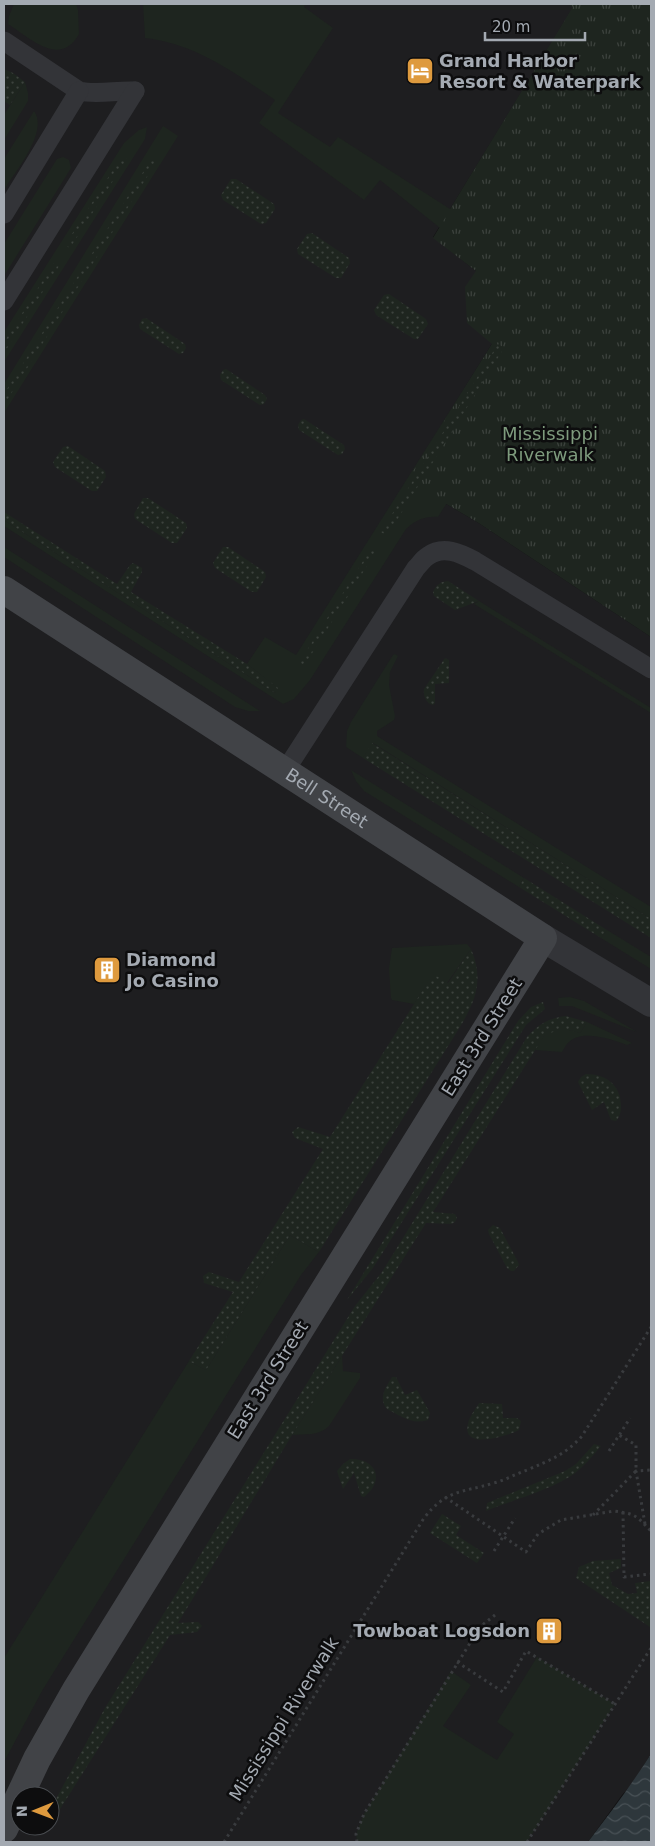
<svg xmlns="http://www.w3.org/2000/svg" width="655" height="1846" viewBox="0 0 655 1846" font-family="'DejaVu Sans',sans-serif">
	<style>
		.built { fill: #1e1e20; fill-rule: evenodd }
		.grass { fill: #1e251f }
		.park { fill: url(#park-tufts) }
		.garden { fill: url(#garden-dots) }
		.water { fill: url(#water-waves) }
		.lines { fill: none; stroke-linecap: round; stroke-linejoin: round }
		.path { stroke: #393b3e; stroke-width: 3; stroke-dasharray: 2.5 4; stroke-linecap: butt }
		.lane { stroke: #333438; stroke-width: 19 }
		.street { stroke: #333438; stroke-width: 28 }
		.secondary { stroke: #414347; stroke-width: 28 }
		.labels { text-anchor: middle; stroke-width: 5; stroke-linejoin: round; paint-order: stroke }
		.poi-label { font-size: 18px; font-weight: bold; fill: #a4aab2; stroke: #0d0d0e; text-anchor: start }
		.park-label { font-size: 18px; fill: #7e9b7d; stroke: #0d0d0e }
		.street-label { font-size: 18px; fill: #a4aab2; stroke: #0d0d0e }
	</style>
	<defs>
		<pattern id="park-tufts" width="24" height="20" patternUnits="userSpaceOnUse" patternTransform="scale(1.25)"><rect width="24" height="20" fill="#1e251f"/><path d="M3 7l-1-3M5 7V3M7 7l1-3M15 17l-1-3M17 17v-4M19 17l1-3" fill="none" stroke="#3c423d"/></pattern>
		<pattern id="garden-dots" width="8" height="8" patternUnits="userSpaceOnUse" patternTransform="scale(1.25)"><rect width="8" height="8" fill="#1e251f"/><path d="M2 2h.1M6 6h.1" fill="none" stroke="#3c423d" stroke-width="1.8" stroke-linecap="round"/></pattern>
		<pattern id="water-waves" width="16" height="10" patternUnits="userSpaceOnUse" patternTransform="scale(1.25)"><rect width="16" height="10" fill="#2e373c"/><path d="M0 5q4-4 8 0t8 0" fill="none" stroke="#495156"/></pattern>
	</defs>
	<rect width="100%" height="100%" fill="#121213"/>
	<path class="built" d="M4,4H568L574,7L433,237L476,271L492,344L407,481L477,522L651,637V1754L632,1784L622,1795L588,1842H4ZM20,1796H50V1826H20Z"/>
	<g class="grass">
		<path d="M14,4H76L78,10L79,34C60,68 30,38 8,24L9,16Z"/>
		<path d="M143,4H305L304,7L333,28L278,113L330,147L338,137L450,209L573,7L568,4H651V180L438,517C425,516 416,520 406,529L310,680L294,699L283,704L4,526V520L275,693L277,688L247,664L265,637L296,655L492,344L494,271L380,180L364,200L259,123L275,100C235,73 194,43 145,38Z"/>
		<path d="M25,82L28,93V101L4,140V115Z"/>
		<path d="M34,111C49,132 15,172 4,190V159Z"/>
		<path d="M163,126L178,136L4,413V384Z"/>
		<path d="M147,127L145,139L4,362V332L124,143L139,130Z"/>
		<path d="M63,157L69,160L71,168L4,276V244L57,159Z"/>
		<path d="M4,547L260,711H248L235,707L4,557Z"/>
		<path d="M479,601L651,708V713L474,604Z"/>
		<path d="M395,654L398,656L390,672L389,685L395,716L394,720L377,731V736L651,907V919L373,743L363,758L346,747L347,731L351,722L393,655Z"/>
		<path d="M351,770L524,878L519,887L364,791L356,781Z"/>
		<path d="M607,930L651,957V969L601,938Z"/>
		<path d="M467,944L471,949L447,983L433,975L414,1004L392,1000L391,998L389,968L392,948Z"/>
		<path d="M570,997L584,1001L637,1032L572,1006H559L558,998Z"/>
		<path d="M587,1022L632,1043L627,1045C612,1039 582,1029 569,1042C566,1044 564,1049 562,1052L535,1050C538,1045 541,1039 544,1036C554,1027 569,1029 580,1033Z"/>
		<path d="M290,1235L319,1252L301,1275L42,1691L4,1762V1658L189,1361L206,1370Z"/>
		<path d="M342,1356L343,1371L360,1373V1378L329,1426C319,1436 306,1434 292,1435Z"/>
		<path d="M537,1657L615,1704L527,1842H357L356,1834L364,1814L451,1671L471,1685L443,1726L497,1760L514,1734L497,1722Z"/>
	</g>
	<path class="park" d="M568,4H651V637L477,522L407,481L492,344L467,323L465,287L476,271L433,238L573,7Z"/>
	<g class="garden">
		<path d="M4,69L13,73L25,82L10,105L4,101Z"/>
		<path d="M122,156L127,159L70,248L65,245Z"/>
		<path d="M152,158L157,161L4,405V394Z"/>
		<path d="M231,179H236L274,204L275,209L266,223L261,224L223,200L221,195Z"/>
		<path d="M312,233L349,258L350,263L341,278H336L298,254L297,249L307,234Z"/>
		<path d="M54,263L59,266L4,353V342Z"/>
		<path d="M389,294L426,319L428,324L418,339H414L376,315L374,310L384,295Z"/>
		<path d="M146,318L185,344L186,348L183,353L179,354L140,329L139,325L142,319Z"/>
		<path d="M498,344L504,348L387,536L381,532Z"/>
		<path d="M226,369L265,395L267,399L264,404L260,405L221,380L220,375L223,370Z"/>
		<path d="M304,419L344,445L345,449L342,454L338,455L299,430L298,425L301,420Z"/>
		<path d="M68,446L105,471L106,477L97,491H92L55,467L53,462L63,447Z"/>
		<path d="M143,498H148L186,523L187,528L177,543H172L135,519L134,514Z"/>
		<path d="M4,512L117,584L130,565L133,563L142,568V572L131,592L247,664L278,688L275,693L4,520Z"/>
		<path d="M223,547H228L265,572L266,577L257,592H252L215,568L213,563Z"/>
		<path d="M372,547L377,550L304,666L299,663Z"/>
		<path d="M448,581L479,601L455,610L434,596L433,592C437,584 440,582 448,581Z"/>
		<path d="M445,658L449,660V683L435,684V703L433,705C426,704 423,695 424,689Z"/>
		<path d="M372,743L651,919V938L363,758Z"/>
		<path d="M524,878L607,930L601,938L519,887Z"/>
		<path d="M471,949C484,980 476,1000 460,1027L319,1252L290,1235L206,1370L189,1361L233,1292L204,1283L203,1276L209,1272L239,1282L323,1149L295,1138L292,1132L298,1127L330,1137L433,974L448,983Z"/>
		<path d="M543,1002L545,1009L526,1025L373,1268L347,1300L518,1021L531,1007Z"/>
		<path d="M566,1016L587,1022L580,1033C567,1028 556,1029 544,1036L433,1212L455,1214L457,1218L455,1222L451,1224L426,1223L292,1435L178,1623L198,1622L202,1626L197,1632L170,1635L50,1825V1810L105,1708L355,1306L382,1272L527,1037C538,1025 548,1018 566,1016Z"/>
		<path d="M586,1074C606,1074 621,1085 621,1106C621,1112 620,1116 616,1121L611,1120L604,1102L592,1110L578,1082L581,1077Z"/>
		<path d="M493,1225L500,1228L518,1262L519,1265L514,1271H511L507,1268L489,1234L488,1230Z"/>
		<path d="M392,1377H396L405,1395L417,1390L430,1413L428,1420C412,1425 401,1416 387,1409C378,1398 386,1387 392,1377Z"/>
		<path d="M479,1403L502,1404L503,1418H517L521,1421L519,1430C508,1436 461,1451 468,1424C469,1417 475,1410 479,1403Z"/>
		<path d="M594,1444L601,1446C593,1456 584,1466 574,1474C551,1490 512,1500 486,1511L487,1503L565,1471L576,1464Z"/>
		<path d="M350,1459C376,1458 386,1480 364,1497L361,1496L354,1473L343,1489L337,1471L343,1464Z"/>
		<path d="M442,1514L461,1526L456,1535L484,1553L477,1563L430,1533Z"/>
		<path d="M621,1559V1568L609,1573L612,1585L628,1594L637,1593L635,1583L651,1581L650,1627L576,1578L579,1567L593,1561Z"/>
	</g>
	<path class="water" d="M651,1754V1842H588C610,1813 632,1784 651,1754Z"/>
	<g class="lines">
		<g class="path">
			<path d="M609,1451L630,1418"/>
			<path d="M445,1497L526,1552L538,1534L561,1520L614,1511C637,1514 636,1516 651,1531"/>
			<path d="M623,1512L624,1577L651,1574"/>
			<path d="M593,1515L636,1471V1445L619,1435"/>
			<path d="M645,1524L636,1471L651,1470"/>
			<path d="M494,1551L515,1518"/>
			<path d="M457,1662L503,1692L526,1651L615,1704"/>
			<path d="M224,1842L424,1518C447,1489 461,1493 494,1483C505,1480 516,1474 527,1470C550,1460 565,1455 582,1436L651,1327"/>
			<path d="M357,1842L356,1834L364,1814L480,1627L495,1615"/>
			<path d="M527,1842L651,1648"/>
		</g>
		<g class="lane">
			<path d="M4,41L79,91C98,95 116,90 135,91"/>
			<path d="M4,214L79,91"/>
			<path d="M4,301L135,91"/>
			<path d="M285,771L416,568C420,564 423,559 428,556C443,545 460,553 475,561L651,669"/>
		</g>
		<path class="street" d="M543,938L651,1003"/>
		<path class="secondary" id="s1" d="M4,590L543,938L76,1690L37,1759L4,1829"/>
	</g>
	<defs>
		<g id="hotel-square" transform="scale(1.4375)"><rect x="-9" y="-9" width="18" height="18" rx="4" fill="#de9a3e" stroke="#0d0d0e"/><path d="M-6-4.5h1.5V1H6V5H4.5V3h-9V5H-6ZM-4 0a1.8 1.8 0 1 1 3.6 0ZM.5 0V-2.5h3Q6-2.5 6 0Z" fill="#fff"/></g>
		<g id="building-square" transform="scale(1.4375)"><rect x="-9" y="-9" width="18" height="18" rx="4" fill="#de9a3e" stroke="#0d0d0e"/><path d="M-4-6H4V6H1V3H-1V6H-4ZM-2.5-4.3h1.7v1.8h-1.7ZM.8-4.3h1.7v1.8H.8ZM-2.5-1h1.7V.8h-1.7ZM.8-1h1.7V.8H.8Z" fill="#fff"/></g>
	</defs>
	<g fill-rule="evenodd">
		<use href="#hotel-square" x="420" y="71"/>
		<use href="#building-square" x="107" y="970"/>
		<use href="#building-square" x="549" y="1631"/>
	</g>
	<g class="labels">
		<g class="poi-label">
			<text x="439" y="67">Grand Harbor<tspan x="439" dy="21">Resort &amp; Waterpark</tspan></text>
			<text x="126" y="966">Diamond<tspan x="126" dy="21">Jo Casino</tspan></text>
			<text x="530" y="1637" text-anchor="end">Towboat Logsdon</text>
		</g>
		<g class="park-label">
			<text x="550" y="440">Mississippi<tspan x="550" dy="21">Riverwalk</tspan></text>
		</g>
		<g class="street-label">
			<text dy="6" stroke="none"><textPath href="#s1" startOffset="384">Bell Street</textPath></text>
			<text transform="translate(482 1037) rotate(-58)" y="6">East 3rd Street</text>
			<text transform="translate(268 1380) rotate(-58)" y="6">East 3rd Street</text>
			<text transform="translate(284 1719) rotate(-58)" y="6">Mississippi Riverwalk</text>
		</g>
	</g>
	<rect width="655" height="1846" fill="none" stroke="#a4aab2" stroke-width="10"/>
	<g transform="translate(35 1811) rotate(269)"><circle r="24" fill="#0d0d0e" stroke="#494c50"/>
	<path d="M0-4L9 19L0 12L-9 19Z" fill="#de9a3e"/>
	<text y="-8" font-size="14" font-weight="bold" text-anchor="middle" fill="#a4aab2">N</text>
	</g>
	<path d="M485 32v8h100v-8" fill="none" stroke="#a4aab2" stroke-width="2.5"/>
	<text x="492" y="32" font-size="15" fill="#a4aab2" stroke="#0d0d0e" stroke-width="4" paint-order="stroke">20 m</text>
</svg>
